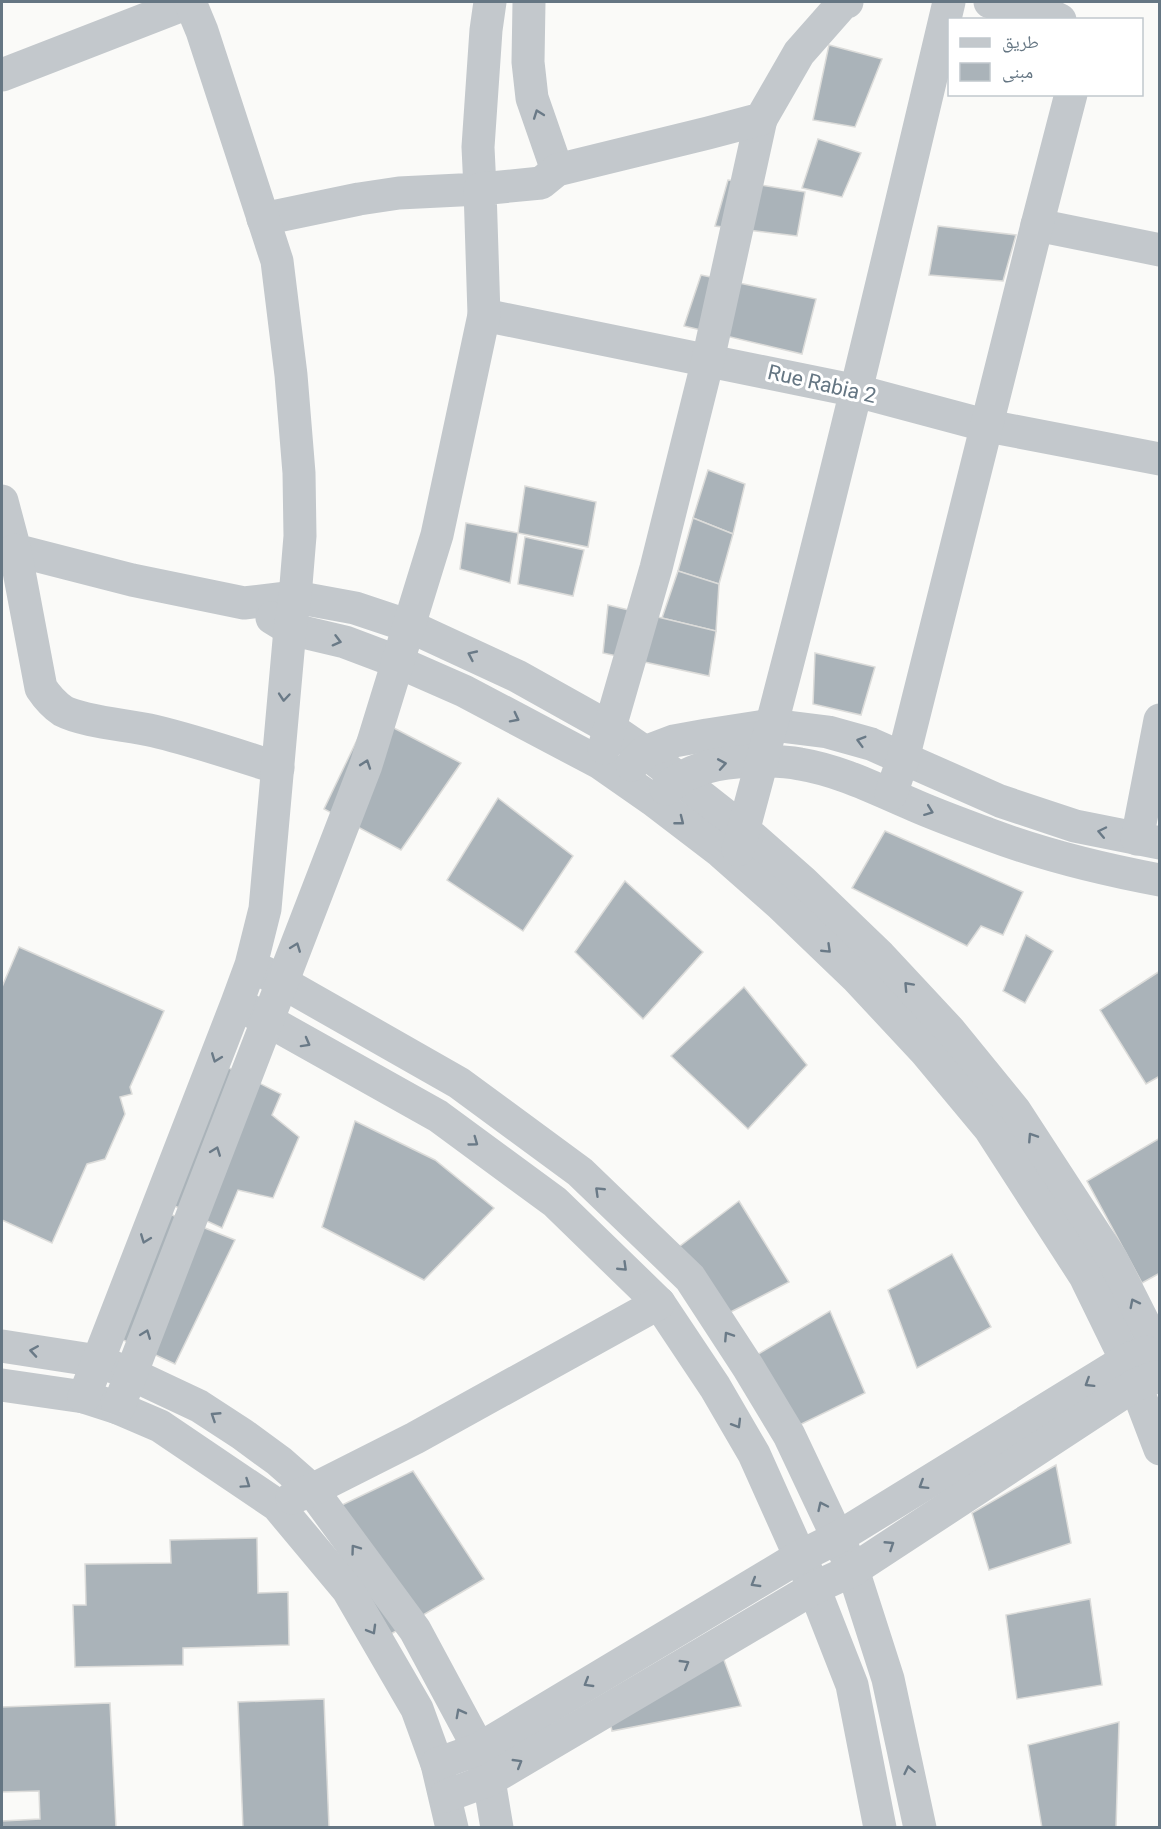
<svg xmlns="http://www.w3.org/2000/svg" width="1161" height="1829" viewBox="0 0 1161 1829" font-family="Roboto,'Noto Naskh Arabic',sans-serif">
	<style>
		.building { fill: #aab3b9; stroke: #dcdcda; stroke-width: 1.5 }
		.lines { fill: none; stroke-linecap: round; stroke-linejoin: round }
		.minor { stroke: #c3c8cc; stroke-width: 33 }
		.oneway { stroke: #6a7a87 }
		.labels { text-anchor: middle; stroke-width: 6; stroke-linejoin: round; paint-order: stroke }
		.street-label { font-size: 21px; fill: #657683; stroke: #fff }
	</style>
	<rect width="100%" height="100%" fill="#fafaf8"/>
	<g class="building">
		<path d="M829,45L882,59L855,127L813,120Z"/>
		<path d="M818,139L861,153L842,197L802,188Z"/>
		<path d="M728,180L805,192L797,236L715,226Z"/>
		<path d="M938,226L1016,235L1003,281L929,275Z"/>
		<path d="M701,275L816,299L802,354L684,326Z"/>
		<path d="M708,470L745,484L733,534L693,518Z"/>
		<path d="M525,486L596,502L588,547L518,533Z"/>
		<path d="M693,518L733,534L719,584L678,571Z"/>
		<path d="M466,523L518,533L510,583L460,569Z"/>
		<path d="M525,537L584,550L573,596L518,584Z"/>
		<path d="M678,571L719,584L716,631L662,618Z"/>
		<path d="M608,605L716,631L709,676L603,653Z"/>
		<path d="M815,653L875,667L861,715L813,704Z"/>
		<path d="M369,715L461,763L401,850L324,809Z"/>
		<path d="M498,798L573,856L523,931L447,880Z"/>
		<path d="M885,831L1023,892L1003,935L981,926L967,946L852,888Z"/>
		<path d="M625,881L703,952L643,1019L575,952Z"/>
		<path d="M1026,935L1053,951L1025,1003L1003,991Z"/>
		<path d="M19,947L164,1011L130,1087L132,1094L120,1097L125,1114L105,1159L87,1164L52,1243L2,1220V987Z"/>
		<path d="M1160,971V1076L1146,1084L1100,1010Z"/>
		<path d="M744,987L807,1065L748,1129L671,1056Z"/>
		<path d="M221,1064L281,1094L272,1115L299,1137L273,1198L238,1190L222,1228L166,1202Z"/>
		<path d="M355,1121L435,1160L494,1208L424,1280L322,1227Z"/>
		<path d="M1160,1138V1273L1142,1283L1087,1181Z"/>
		<path d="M739,1201L789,1282L717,1319L667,1256Z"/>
		<path d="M162,1211L235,1240L175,1364L108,1333Z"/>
		<path d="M952,1254L991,1327L917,1368L888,1290Z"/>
		<path d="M830,1311L865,1393L781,1434L745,1362Z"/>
		<path d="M1056,1465L1071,1543L989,1570L972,1513Z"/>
		<path d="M413,1471L484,1579L391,1634L321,1515Z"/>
		<path d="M257,1538L258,1593L288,1592L289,1645L183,1648V1665L75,1667L73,1605H86L85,1564L171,1563L170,1540Z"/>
		<path d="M1090,1599L1102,1685L1017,1699L1006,1615Z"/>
		<path d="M718,1644L741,1706L612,1731L605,1699Z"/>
		<path d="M324,1699L329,1828H243L238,1702Z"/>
		<path d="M110,1703L116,1828H2V1821L40,1819L39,1791L2,1792V1707Z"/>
		<path d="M1119,1722L1116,1828H1042L1028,1745Z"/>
	</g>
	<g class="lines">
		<g class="minor">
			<path d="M529,2L528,62L532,98L557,170"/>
			<path d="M990,2L1054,17L1060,20"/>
			<path d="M2,75L190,2"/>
			<path d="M263,219L359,199L399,193L480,189L478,147L486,30L490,2"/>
			<path d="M1037,225L1160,250"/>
			<path d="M484,315L857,391L988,426L1160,459"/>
			<path d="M2,501L15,550L132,580L244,603L295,597L355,608L409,626L517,676L610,728L645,752L744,830L803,882L880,956L949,1030L1015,1111L1112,1260L1160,1355"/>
			<path d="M15,550L41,688C47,697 54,705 63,711C84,722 129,725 154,731C196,741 237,755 278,768"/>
			<path d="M272,618L290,629L345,642L398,662L464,691L600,763L653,800L721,852L780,904L856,977L925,1051L990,1129L1085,1276L1126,1360L1160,1449"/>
			<path d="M604,748L656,568L708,360L761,119"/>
			<path d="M632,765L645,752L674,741L707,735L772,725L828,732L871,744L1000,801L1075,826L1160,843"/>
			<path d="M666,789C685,772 711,764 737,762C758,761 779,760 800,764C842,771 878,790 916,806C939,816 964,825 988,834C1044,855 1101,869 1160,880"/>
			<path d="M891,794L903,759L1037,225L1071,94"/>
			<path d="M1137,839L1160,720"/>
			<path d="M738,850C815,568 882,285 949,2"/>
			<path d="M264,972L459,1083L580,1172L690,1278L748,1367L789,1435L853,1570L888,1679L920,1828"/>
			<path d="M249,1010L438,1116L555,1202L659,1303L715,1387L754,1454L814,1588L852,1685L880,1828"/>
			<path d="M2,1346L98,1361L131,1374L199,1406L242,1434L279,1461L312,1490L415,1630L479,1749L489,1780L497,1828"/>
			<path d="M2,1385L84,1397L118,1408L160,1426L277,1505L348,1590L417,1709L437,1764L452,1828"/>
			<path d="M84,1397L237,1003L251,965L265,909L290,629L295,597L300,536L299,473L291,375L277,261L202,31L190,2"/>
			<path d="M118,1408L366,765L437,535L484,315L480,189L541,183L557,170L708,133L761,119L799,53L843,3L847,2"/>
			<path d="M292,1498L312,1490L415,1438L659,1303"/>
			<path d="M437,1764L479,1749L799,1557L837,1538L1126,1360L1147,1352"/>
			<path d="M446,1796L489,1780L814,1588L853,1570L1135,1385L1156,1377"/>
		</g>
	</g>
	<defs><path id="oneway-chevron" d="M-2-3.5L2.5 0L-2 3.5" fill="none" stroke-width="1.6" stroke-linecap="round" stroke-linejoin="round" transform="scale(1.5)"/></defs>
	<g class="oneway">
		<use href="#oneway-chevron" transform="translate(538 114) rotate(-110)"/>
		<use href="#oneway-chevron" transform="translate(337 641) rotate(15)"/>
		<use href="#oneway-chevron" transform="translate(472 655) rotate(-155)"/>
		<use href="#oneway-chevron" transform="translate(284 697) rotate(95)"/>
		<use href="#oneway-chevron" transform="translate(515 718) rotate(27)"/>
		<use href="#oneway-chevron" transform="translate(861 741) rotate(-164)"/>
		<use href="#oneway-chevron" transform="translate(366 764) rotate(-71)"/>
		<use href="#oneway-chevron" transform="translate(722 764) rotate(-10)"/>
		<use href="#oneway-chevron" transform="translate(929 811) rotate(21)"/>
		<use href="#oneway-chevron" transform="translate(680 821) rotate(38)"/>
		<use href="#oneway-chevron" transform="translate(1102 832) rotate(-168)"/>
		<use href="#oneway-chevron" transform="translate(296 947) rotate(-69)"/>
		<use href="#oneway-chevron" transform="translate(827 949) rotate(44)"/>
		<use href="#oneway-chevron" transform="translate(908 986) rotate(-133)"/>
		<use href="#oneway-chevron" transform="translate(306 1043) rotate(29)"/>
		<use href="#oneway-chevron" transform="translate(216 1058) rotate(111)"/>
		<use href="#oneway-chevron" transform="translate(1032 1137) rotate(-123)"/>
		<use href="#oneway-chevron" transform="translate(474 1142) rotate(36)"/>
		<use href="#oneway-chevron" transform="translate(216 1151) rotate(-69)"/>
		<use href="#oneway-chevron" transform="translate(599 1191) rotate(-136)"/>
		<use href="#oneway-chevron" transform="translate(145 1239) rotate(111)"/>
		<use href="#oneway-chevron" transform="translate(623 1267) rotate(44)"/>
		<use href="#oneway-chevron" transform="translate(1134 1303) rotate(-117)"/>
		<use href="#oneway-chevron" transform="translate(146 1334) rotate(-69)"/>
		<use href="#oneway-chevron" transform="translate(728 1336) rotate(-123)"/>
		<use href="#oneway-chevron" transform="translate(34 1351) rotate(-171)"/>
		<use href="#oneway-chevron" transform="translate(1089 1383) rotate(148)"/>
		<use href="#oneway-chevron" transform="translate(215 1416) rotate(-147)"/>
		<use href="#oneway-chevron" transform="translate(737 1424) rotate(59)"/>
		<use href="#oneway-chevron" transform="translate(246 1484) rotate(34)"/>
		<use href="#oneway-chevron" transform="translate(923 1485) rotate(148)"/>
		<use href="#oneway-chevron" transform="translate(822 1506) rotate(-115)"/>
		<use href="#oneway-chevron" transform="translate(890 1545) rotate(-33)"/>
		<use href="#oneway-chevron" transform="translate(355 1549) rotate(-126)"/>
		<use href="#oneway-chevron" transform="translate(755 1583) rotate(149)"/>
		<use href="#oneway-chevron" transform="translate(372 1630) rotate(60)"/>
		<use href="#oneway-chevron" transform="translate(685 1664) rotate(-31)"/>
		<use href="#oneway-chevron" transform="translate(588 1683) rotate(149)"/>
		<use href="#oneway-chevron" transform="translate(460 1713) rotate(-118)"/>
		<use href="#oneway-chevron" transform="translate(518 1763) rotate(-31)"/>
		<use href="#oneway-chevron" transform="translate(909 1770) rotate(-102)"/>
	</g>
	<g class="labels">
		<g class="street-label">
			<text transform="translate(822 384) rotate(13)" y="7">Rue Rabia 2</text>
		</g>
	</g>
	<rect width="1161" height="1829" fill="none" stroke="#657683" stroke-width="6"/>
	<rect x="948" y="18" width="195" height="78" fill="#ffffff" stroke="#c1c8cd" stroke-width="1.5"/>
	<rect x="960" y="38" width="30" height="9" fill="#c3c8cc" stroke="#c1c8cd" stroke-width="1.5"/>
	<text x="1002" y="48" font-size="18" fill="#657683">طريق</text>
	<rect x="960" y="63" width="30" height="18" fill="#aab3b9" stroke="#c1c8cd" stroke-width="1.5"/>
	<text x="1002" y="78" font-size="18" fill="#657683">مبنى</text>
</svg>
